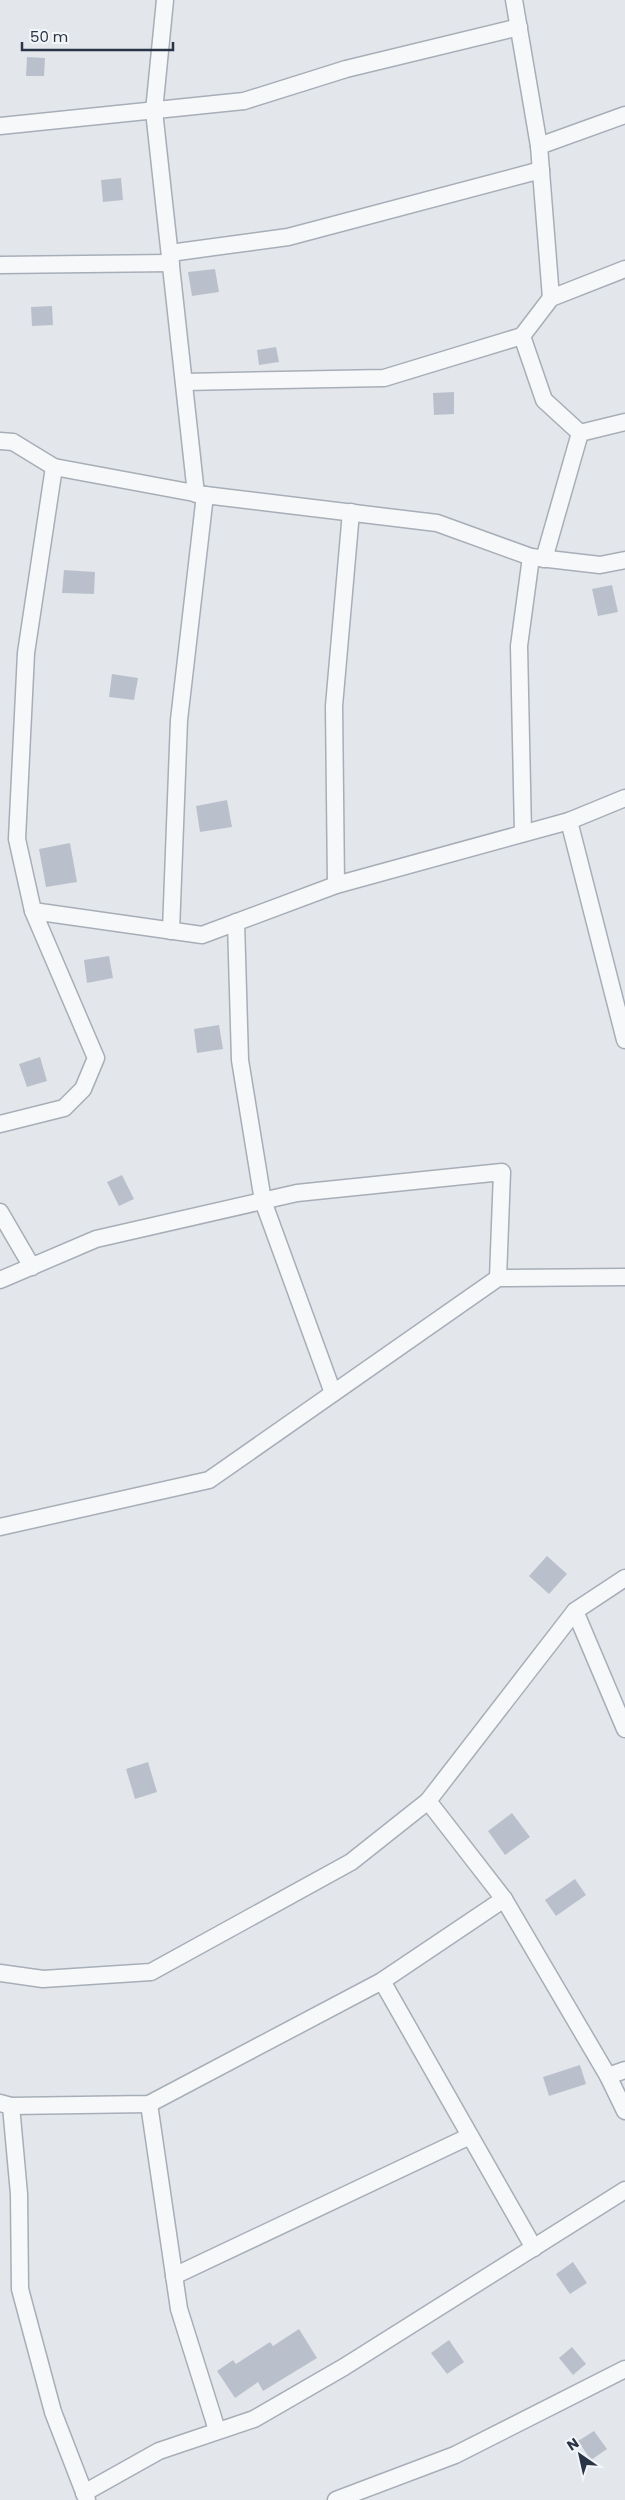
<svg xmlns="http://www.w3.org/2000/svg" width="625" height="2500" viewBox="0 0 625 2500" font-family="Poppins,sans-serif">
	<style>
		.building { fill: #bac0cb }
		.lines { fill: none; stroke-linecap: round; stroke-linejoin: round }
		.street-casing { stroke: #a7aeb7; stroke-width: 19 }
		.street { stroke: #f7f8fa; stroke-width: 16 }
	</style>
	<rect width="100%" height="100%" fill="#e3e7ec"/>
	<g class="building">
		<path d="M27,57L45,58L44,76H26Z"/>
		<path d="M121,178L123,200L103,202L101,180Z"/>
		<path d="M215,269L219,292L192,296L188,272Z"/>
		<path d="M52,306L53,325L32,326L31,307Z"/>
		<path d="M276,347L279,362L259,365L257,350Z"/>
		<path d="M454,392V414L434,415L433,393Z"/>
		<path d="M64,570L95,572L94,594L62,593Z"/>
		<path d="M612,585L618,612L598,616L592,589Z"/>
		<path d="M112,674L138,678L134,700L109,697Z"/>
		<path d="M227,800L232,827L200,832L196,806Z"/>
		<path d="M70,843L77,882L46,887L39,849Z"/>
		<path d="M109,956L113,978L87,983L84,960Z"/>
		<path d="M219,1025L223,1049L197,1053L194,1029Z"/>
		<path d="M40,1057L47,1081L27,1087L19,1064Z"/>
		<path d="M122,1175L134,1199L119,1206L107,1182Z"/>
		<path d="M547,1556L567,1574L549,1594L529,1576Z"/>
		<path d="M148,1762L157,1792L135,1799L126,1769Z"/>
		<path d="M512,1813L530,1837L505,1855L488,1831Z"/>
		<path d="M575,1879L586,1895L556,1916L545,1900Z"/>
		<path d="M580,2065L586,2084L549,2096L543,2077Z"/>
		<path d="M573,2262L587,2283L570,2294L556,2274Z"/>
		<path d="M299,2329L317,2358L263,2391L258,2382L235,2398L217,2371L233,2360L236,2364L270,2342L273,2346Z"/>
		<path d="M449,2340L464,2362L447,2374L431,2353Z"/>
		<path d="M572,2347L586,2364L573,2375L559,2358Z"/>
		<path d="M594,2431L607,2449L591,2460L578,2441Z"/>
	</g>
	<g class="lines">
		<g class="street-casing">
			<g id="street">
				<path d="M165,0L154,111L196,494"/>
				<path d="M514,0L539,146L551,298"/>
				<path d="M0,126L244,101L346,69L519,27"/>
				<path d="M539,146L625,115"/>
				<path d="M170,253L288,237L541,170"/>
				<path d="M0,265L171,263"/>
				<path d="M522,336L544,400L580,433"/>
				<path d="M184,382L384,378L522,336L551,298L625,269"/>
				<path d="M0,441L13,442L54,467L205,495L437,523L531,557L600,565L625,560"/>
				<path d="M544,559L580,433L625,422"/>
				<path d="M569,821L625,1040"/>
				<path d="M523,833L519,646L531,557"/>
				<path d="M336,885L334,706L351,512"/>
				<path d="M33,911L202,935L336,885L569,821L625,798"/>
				<path d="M236,922L240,1060L263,1201L333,1393"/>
				<path d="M171,931L179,720L205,495"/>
				<path d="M0,1124L64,1108L83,1089L96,1058L33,911L17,839L26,653L54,467"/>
				<path d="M0,1212L32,1267"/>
				<path d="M0,1280L96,1239L297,1193L502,1172L498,1278"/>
				<path d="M0,1527L209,1480L498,1278L625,1277"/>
				<path d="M575,1611L625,1729"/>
				<path d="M428,1801L504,1899L608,2076L625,2111"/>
				<path d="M0,1973L43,1979L151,1972L351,1862L428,1801L575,1611L625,1578"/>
				<path d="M382,1981L534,2248"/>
				<path d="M608,2076L625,2070"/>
				<path d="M0,2103L11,2106L149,2104L382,1981L504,1899"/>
				<path d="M149,2104L179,2309L217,2430"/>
				<path d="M11,2106L19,2194L20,2289L53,2412L87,2500"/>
				<path d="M174,2276L470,2136"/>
				<path d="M84,2493L159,2451L254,2419L344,2367L625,2190"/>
				<path d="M336,2500L455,2455L625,2369"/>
			</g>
		</g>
		<use href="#street" class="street"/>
	</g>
	<g transform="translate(580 2455) rotate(326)" stroke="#f3f6f9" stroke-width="4" paint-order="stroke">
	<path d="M0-4L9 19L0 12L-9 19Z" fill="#293446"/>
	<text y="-8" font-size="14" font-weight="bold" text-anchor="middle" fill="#293446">N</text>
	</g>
	<path d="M22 42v8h151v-8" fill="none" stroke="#293446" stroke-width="2.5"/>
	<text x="30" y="42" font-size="15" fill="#293446" stroke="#f3f6f9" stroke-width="4" paint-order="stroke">50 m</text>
</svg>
